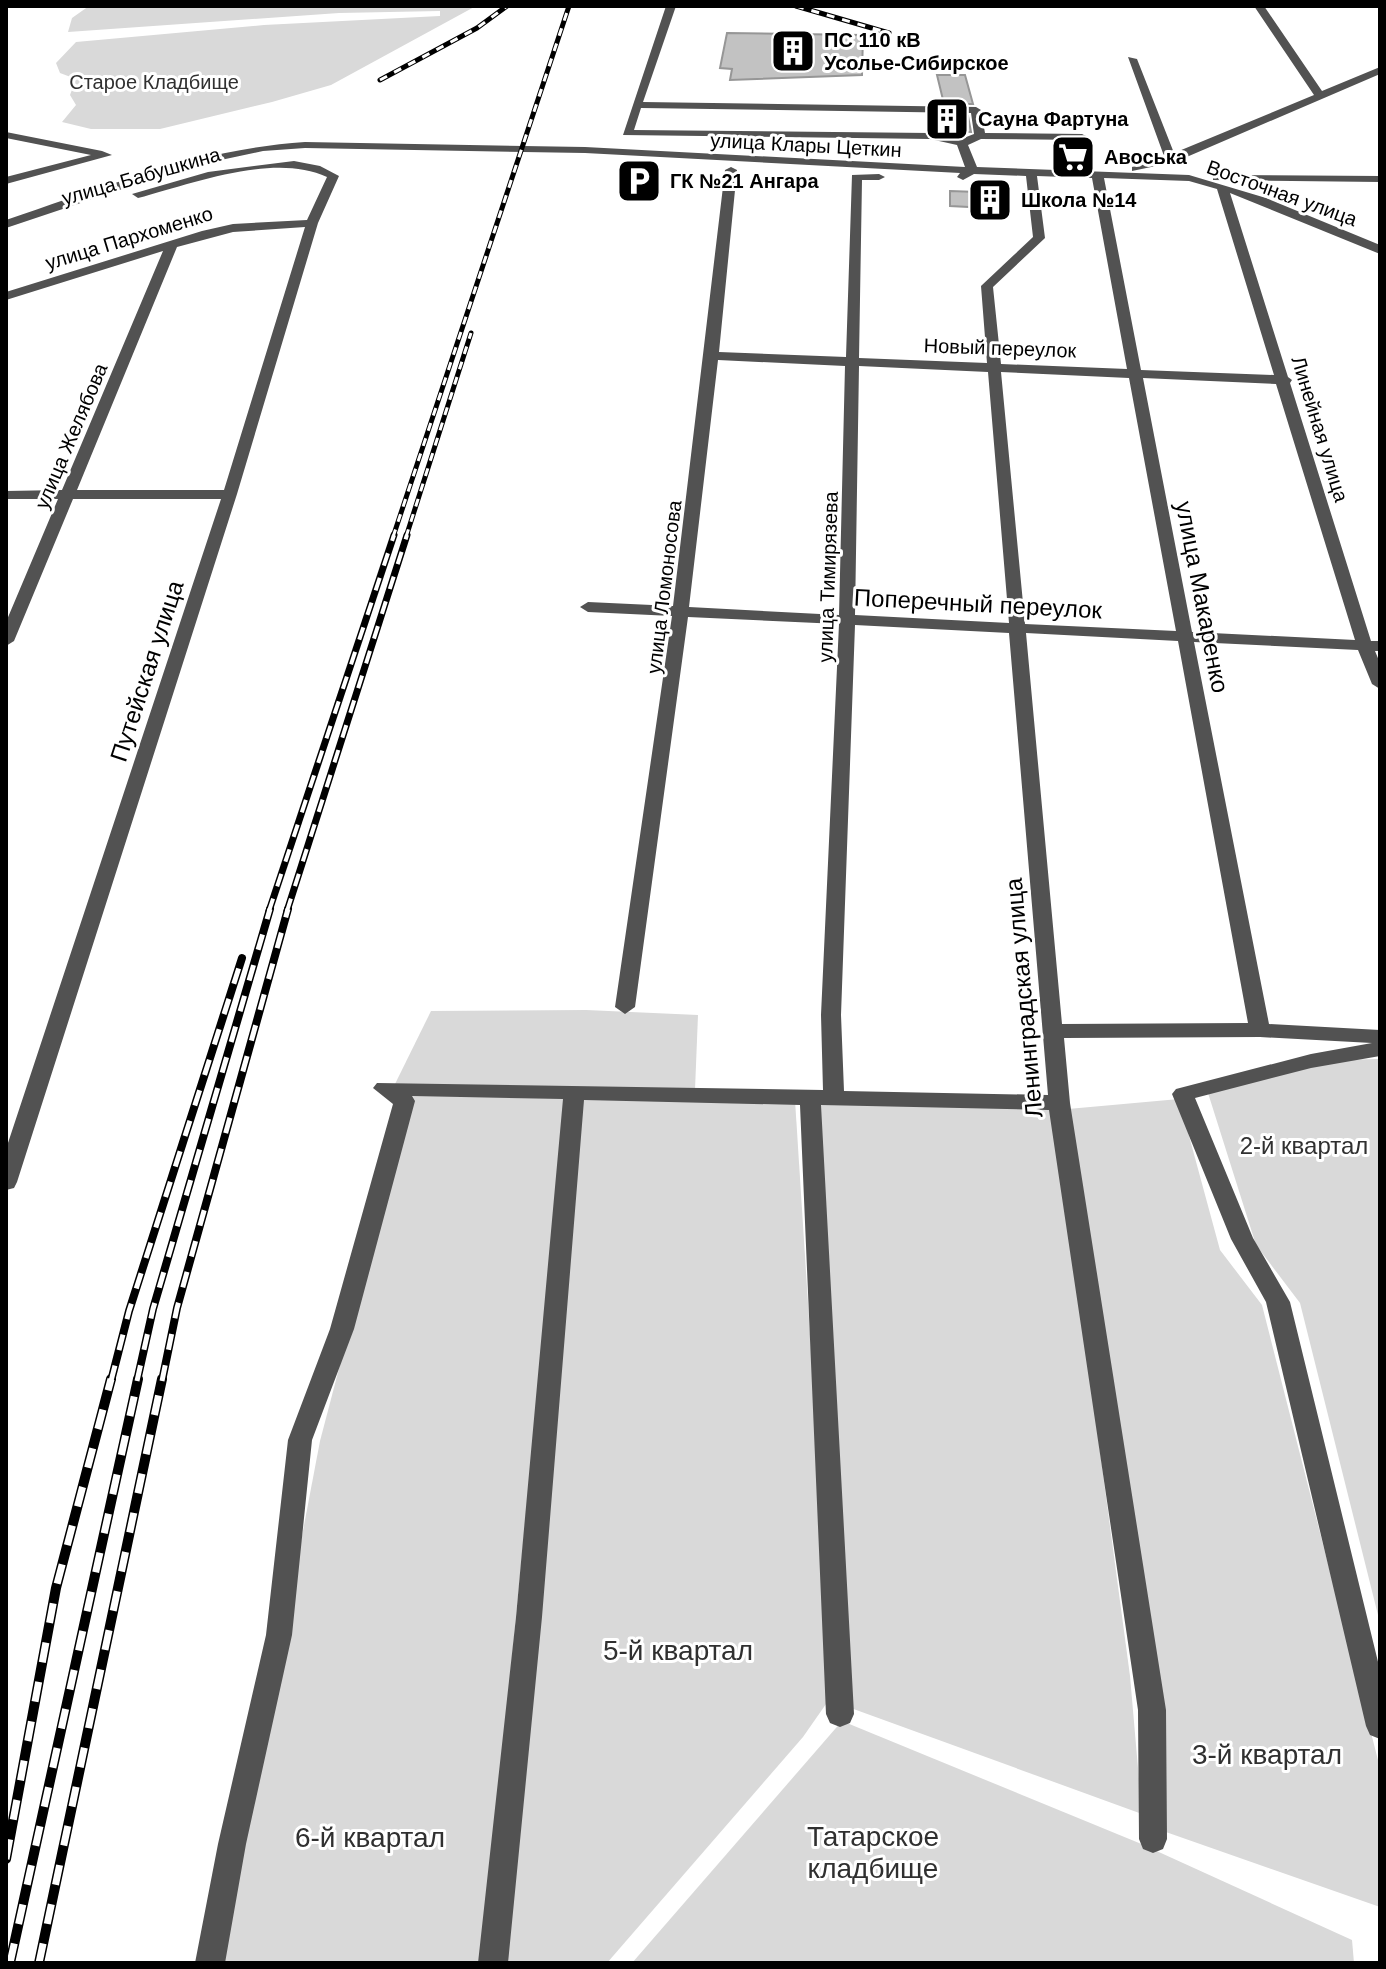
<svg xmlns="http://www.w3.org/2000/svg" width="1386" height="1969" viewBox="0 0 1386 1969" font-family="Helvetica,sans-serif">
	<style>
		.green { fill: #d9d9d9 }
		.building { fill: #c2c2c2; stroke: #969696; stroke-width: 2 }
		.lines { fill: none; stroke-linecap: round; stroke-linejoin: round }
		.minor { fill: #525252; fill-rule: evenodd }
		.rail-far3-casing { stroke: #000; stroke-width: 5 }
		.rail-far2-casing { stroke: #000; stroke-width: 7 }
		.rail-far1-casing { stroke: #000; stroke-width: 8 }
		.rail-casing { stroke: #000; stroke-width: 10 }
		.rail-far3 { stroke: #fff; stroke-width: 3; stroke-dasharray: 8; stroke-linecap: butt }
		.rail-far2 { stroke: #fff; stroke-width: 4; stroke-dasharray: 13; stroke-linecap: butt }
		.rail-far1 { stroke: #fff; stroke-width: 5; stroke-dasharray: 16; stroke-linecap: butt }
		.rail { stroke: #fff; stroke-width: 7; stroke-dasharray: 20; stroke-linecap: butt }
		.labels { text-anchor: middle; stroke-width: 6; stroke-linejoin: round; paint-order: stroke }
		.far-poi-label { font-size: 20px; font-weight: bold; fill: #000; stroke: #fff; text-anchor: start }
		.far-park-label { font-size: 20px; fill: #303030; stroke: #fff }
		.far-street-label { font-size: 20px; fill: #000; stroke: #fff }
		.street-label { font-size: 24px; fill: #000; stroke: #fff }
		.park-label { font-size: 24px; fill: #303030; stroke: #fff }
		.near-park-label { font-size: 28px; fill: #303030; stroke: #fff }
	</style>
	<rect width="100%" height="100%" fill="#fff"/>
	<g class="green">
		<path d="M89,6H476L331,85L272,102L160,129H91L62,122L76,105L70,95L76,79L60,73L56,63L76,42L264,25L440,16V11L339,13L68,32L72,18Z"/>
		<path d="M586,1010L698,1015L695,1090L395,1084L431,1011Z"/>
		<path d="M1380,1059V1623L1300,1303L1256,1245L1208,1093L1332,1060Z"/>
		<path d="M411,1094L567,1096L482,1963H226L222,1958L320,1441Z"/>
		<path d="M577,1099L795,1100L833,1694L803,1737L607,1963H499Z"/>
		<path d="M1179,1099L1220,1250L1262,1305L1380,1768V1907L1163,1831L1068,1109Z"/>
		<path d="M817,1102L1054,1107L1130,1676L1142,1814L848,1707Z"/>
		<path d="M842,1721L1139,1843L1352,1940L1354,1963H632Z"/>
	</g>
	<g class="building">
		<path d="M727,33L863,35L862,75L730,80L732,69L720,68Z"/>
		<path d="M937,75H965L973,104H944Z"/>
		<path d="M929,115L968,116L971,132L932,130Z"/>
		<path d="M950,191L1006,193L1007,209L950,206Z"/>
	</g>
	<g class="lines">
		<g class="minor">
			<path d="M666,6H676L643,102L976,107L981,110L985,133L1082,134L1088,137L1082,140L981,139L968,145L977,167L1189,175L1266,198L1380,245V254L1230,193L1288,377L1292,380L1290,383L1371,641H1380V651H1375L1380,663V689L1372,684L1358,650L1194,642L1269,1024L1380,1030V1056L1311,1068L1195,1098L1253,1238L1290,1302L1380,1670V1739L1370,1735L1366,1726L1266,1302L1231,1239L1172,1094L1176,1089L1311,1054L1372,1043L1260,1037L1064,1038L1070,1103L1166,1710L1167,1839L1163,1849L1153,1853L1143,1849L1139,1839L1138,1710L1049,1110L821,1105L854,1714L850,1723L840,1727L830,1723L826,1714L800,1105L584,1100L542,1617L508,1963H478L516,1617L563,1099L412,1096L415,1101L354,1329L312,1440L292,1635L246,1844L225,1963H195L218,1844L266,1635L288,1440L330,1329L393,1104L373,1088L377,1083L823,1090L821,1015L839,624L688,617L635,1007L625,1014L615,1007L672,616L588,612L580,607L588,602L673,606L725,170L731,167L737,170L719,352L846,357L852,175L879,174L885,177L879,180H862L859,358L987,363L981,286L1033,237L1026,176L974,174L963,180L957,177L960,173L585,153L305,148L263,151L188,167L6,228V220C104,187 201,149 305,142L585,147L965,167L957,145L930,139L623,135ZM641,108L971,113L974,134L961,139L930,133L634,130ZM1037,176L1092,178L1127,369L1001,364L993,287L1045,238ZM1104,178L1189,181L1217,189L1274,375L1141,370ZM718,360L845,366L839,615L689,607ZM859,366L988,372L1009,623L855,615ZM1001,372L1129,378L1176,631L1025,624ZM1143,378L1276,384L1355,640L1192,632ZM855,625L1009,633L1048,1095L844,1091L841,1015ZM1026,633L1178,641L1248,1023L1062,1024Z"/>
			<path d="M1254,6H1264L1322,91L1380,67V74L1175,162L1132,171V167L1164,156L1128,57L1137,59L1174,153L1314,95Z"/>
			<path d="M6,132L102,151L112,155L6,184V177L91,155L6,138Z"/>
			<path d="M294,161L320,166L339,176L318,223L237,494L17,1182L14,1188L6,1190V1149L221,499H73L14,641L6,646V622L58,499H6V491L62,490L163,251L6,300V292L202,231L233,224L307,220L327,177C274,152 191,184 138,198L132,194L208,172ZM305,227L224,490H77L177,247L233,232Z"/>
			<path d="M1217,175L1380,176V182L1213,180V176Z"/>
		</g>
		<g class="rail-far3-casing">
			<g id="rail-far3">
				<path d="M796,6L889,33"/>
				<path d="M380,80L477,28L507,6"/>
				<path d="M393,537L569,6"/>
				<path d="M406,537L471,333"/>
			</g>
		</g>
		<g class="rail-far2-casing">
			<g id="rail-far2">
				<path d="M269,911L394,535"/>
				<path d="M287,911L407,535"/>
			</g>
		</g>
		<g class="rail-far1-casing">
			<g id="rail-far1">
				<path d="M111,1381L129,1311L242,958"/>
				<path d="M137,1381L153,1309L270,909"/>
				<path d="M162,1381L177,1308L288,909"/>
			</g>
		</g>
		<g class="rail-casing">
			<g id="rail">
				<path d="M6,1859L56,1588L111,1379"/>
				<path d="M10,1963L138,1379"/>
				<path d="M39,1963L162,1379"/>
			</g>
		</g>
		<use href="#rail-far3" class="rail-far3"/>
		<use href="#rail-far2" class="rail-far2"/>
		<use href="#rail-far1" class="rail-far1"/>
		<use href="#rail" class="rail"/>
	</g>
	<defs>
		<g id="building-square" transform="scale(2.3)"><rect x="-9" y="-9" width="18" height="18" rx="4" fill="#000" stroke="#fff"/><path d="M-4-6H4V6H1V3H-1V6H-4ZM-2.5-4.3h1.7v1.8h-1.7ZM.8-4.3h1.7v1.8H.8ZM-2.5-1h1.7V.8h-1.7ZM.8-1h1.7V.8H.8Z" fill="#fff"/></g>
		<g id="supermarket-square" transform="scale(2.3)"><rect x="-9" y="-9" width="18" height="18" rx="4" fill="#000" stroke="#fff"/><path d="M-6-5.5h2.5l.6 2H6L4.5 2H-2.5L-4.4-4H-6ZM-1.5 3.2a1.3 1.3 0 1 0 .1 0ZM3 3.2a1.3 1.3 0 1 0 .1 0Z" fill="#fff"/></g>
		<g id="parking-square" transform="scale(2.3)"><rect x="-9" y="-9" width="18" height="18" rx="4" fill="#000" stroke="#fff"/><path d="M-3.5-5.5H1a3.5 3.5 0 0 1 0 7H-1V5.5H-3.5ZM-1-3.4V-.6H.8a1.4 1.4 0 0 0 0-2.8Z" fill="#fff"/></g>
	</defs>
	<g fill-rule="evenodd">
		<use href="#building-square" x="793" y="51"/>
		<use href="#building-square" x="947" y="119"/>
		<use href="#supermarket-square" x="1073" y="157"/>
		<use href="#parking-square" x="639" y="181"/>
		<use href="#building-square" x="990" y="200"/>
	</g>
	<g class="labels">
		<g class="far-poi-label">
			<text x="824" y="47">ПС 110 кВ<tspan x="824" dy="23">Усолье-Сибирское</tspan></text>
			<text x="978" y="126">Сауна Фартуна</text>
			<text x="1104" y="164">Авоська</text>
			<text x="670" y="188">ГК №21 Ангара</text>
			<text x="1021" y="207">Школа №14</text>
		</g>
		<g class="far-park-label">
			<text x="154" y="89">Старое Кладбище</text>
		</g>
		<g class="far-street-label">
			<text transform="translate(806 145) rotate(3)" y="7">улица Клары Цеткин</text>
			<text transform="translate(141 176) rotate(-16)" y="7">улица Бабушкина</text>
			<text transform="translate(1282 193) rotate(20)" y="7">Восточная улица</text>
			<text transform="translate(129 238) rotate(-17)" y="7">улица Пархоменко</text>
			<text transform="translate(1000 348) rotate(2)" y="7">Новый переулок</text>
			<text transform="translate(1320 429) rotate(73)" y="7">Линейная улица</text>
			<text transform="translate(71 436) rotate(-67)" y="7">улица Желябова</text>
			<text transform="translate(828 577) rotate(-88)" y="7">улица Тимирязева</text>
			<text transform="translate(664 587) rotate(-83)" y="7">улица Ломоносова</text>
		</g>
		<g class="street-label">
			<text transform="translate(1202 597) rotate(79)" y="8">улица Макаренко</text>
			<text transform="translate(978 604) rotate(3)" y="8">Поперечный переулок</text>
			<text transform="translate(147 671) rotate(-72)" y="8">Путейская улица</text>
			<text transform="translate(1024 998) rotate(-95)" y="8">Ленинградская улица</text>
		</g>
		<g class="park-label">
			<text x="1304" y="1154">2-й квартал</text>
		</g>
		<g class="near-park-label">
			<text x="678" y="1660">5-й квартал</text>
			<text x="1267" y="1764">3-й квартал</text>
			<text x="873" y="1846">Татарское<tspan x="873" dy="32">кладбище</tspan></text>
			<text x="370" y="1847">6-й квартал</text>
		</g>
	</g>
	<rect width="1386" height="1969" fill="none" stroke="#000000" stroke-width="16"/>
</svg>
